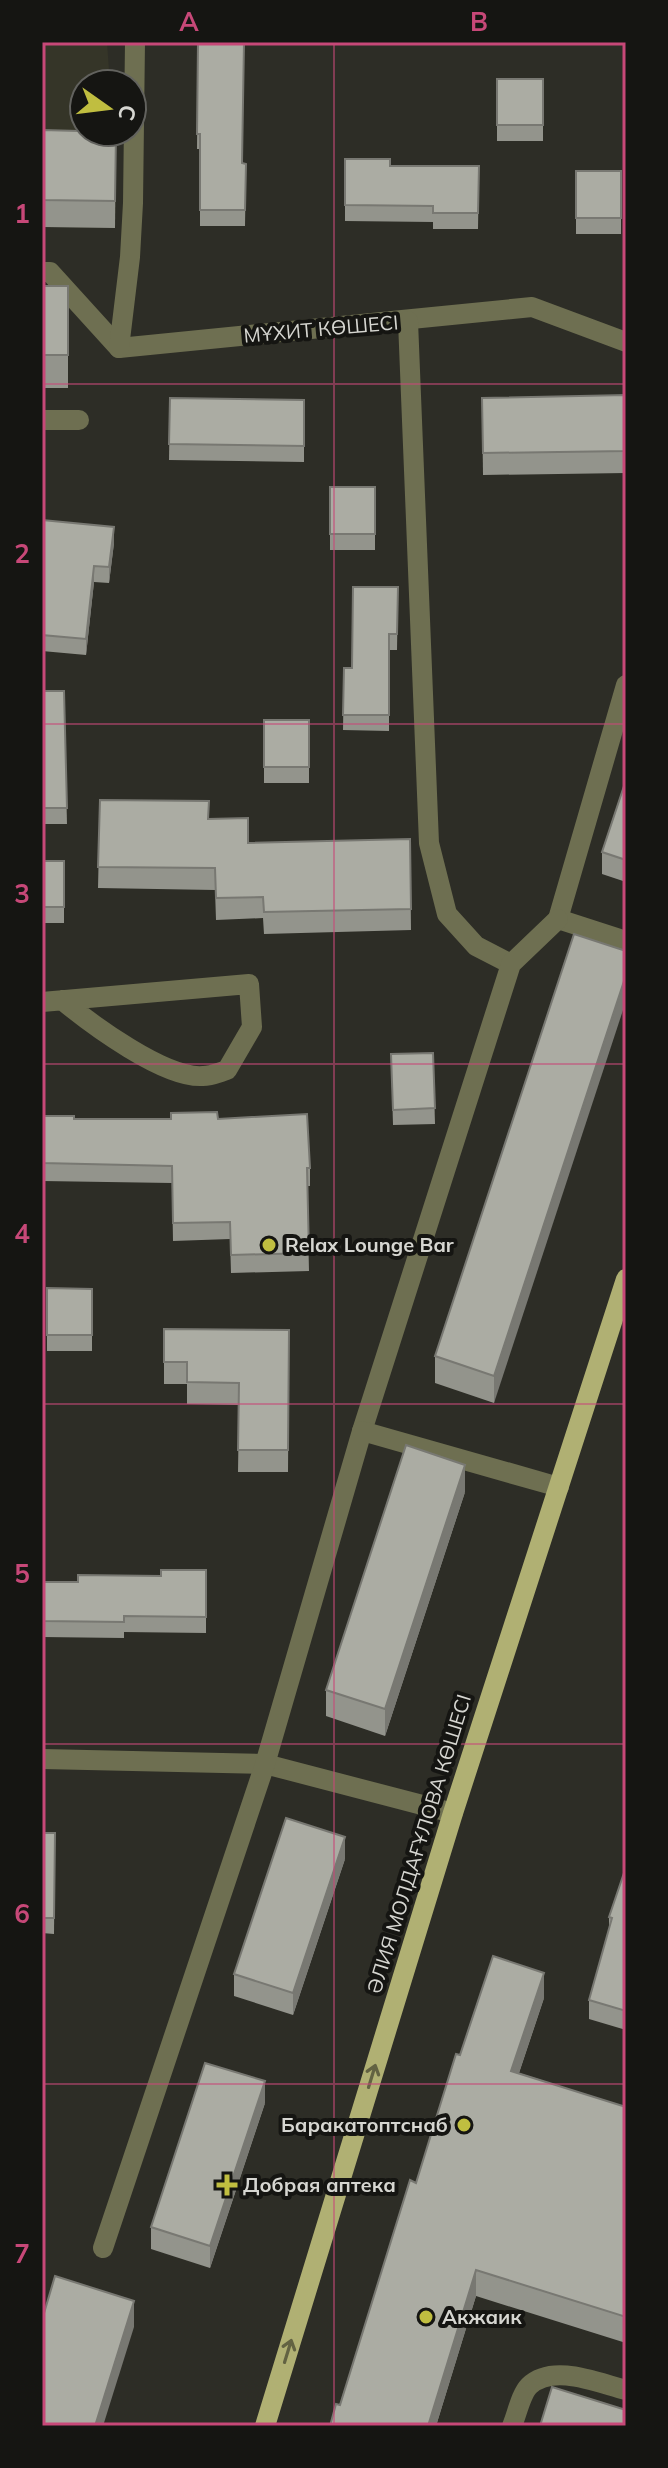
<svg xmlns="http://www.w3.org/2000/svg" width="668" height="2468" viewBox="0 0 668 2468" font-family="Mulish,sans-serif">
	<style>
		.built { fill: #353528 }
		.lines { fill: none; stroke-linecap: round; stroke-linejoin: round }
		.minor { stroke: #6e6f51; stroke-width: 20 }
		.major { stroke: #b0b073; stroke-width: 20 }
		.wall { fill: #93948c }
		.shaded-wall { fill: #787872 }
		.building { fill: #abaca3; stroke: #787872; stroke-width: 2 }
		.oneway { stroke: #626242 }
		.grid { fill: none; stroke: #c74878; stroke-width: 2; stroke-opacity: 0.55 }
		.poi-dot { fill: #c0be40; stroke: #151512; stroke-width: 3 }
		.labels { text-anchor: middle; stroke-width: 8; stroke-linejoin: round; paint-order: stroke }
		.street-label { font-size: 20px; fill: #d6d6d1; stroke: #151512 }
		.poi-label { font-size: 20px; font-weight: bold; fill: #d6d6d1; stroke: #151512; text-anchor: start }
		.neatline { fill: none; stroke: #c74878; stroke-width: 3 }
		.grid-label { font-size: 26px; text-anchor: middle; font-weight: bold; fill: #c74878 }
	</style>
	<rect width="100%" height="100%" fill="#2d2d26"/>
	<path class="built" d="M42,42H107L110,84H84V132L116,158L115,228L42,227Z"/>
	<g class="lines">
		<g class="minor">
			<path d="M42,272H50L119,348L532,307L626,342"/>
			<path d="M408,321L429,843L447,914L476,946L511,964"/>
			<path d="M119,348L130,257L133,203L135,42"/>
			<path d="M42,420H79"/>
			<path d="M626,685L558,919L626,941"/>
			<path d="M42,1002L249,984L252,1027L227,1070C220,1072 211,1076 203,1076C165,1079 91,1024 62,1000"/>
			<path d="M362,1431L511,964L558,919"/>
			<path d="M42,1759L265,1764L453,1813"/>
			<path d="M103,2248L265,1764L362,1431L559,1487"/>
			<path d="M512,2426C517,2414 521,2394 529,2386C553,2363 598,2383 626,2390"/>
		</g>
		<path class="major" d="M265,2426L453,1813L626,1279"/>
	</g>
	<g class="wall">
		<path d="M198,42L242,163L246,164L245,226H200V149H197Z"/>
		<rect x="497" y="79" width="46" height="62"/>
		<path d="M42,130L116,132L115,228L42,227Z"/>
		<path d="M345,159L390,166H479L478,229H433V222L345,221Z"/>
		<rect x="576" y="171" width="45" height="63"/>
		<rect x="42" y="286" width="26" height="102"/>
		<path d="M626,395V473L483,475L482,398Z"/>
		<path d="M170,398L304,400V462L169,460Z"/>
		<rect x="330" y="487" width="45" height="63"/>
		<path d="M42,520L114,543L109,583L94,582L86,655L42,651Z"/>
		<path d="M398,587L397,650H389V731L343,730L344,668H352Z"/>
		<path d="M42,691H64L67,824H42Z"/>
		<rect x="264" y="720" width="45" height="63"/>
		<path d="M626,780V882L602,874V852Z"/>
		<path d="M100,800L209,819L248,843L410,839L411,930L264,934L263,918L216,920L215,890L98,888Z"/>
		<rect x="42" y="861" width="22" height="62"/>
		<path d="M574,934L494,1403L435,1383V1356Z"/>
		<path d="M433,1053L435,1124L393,1125L391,1054Z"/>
		<path d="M42,1116L74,1119H218L310,1168V1186H307L309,1271L231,1273L230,1239L173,1241L172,1183L42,1181Z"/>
		<path d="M47,1288L92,1289V1351H47Z"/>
		<path d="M164,1329L289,1330L288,1472H238L239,1405L187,1404V1384H164Z"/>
		<path d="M465,1492L385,1736L326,1716V1690Z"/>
		<path d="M206,1570V1633L124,1632V1638L42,1637V1582H78L161,1576Z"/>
		<path d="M42,1833H55L54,1934L42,1933Z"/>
		<path d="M345,1859L293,2015L234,1996V1974Z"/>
		<path d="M626,1867V2030L589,2019V2000L609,1929V1917Z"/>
		<path d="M544,1998L519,2073L626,2107V2343L476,2296L436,2426H330L340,2405L460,2055Z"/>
		<path d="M265,2103L210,2268L151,2249V2227Z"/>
	</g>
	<g class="shaded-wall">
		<path d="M114,527V543L109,583V567Z"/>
		<path d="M94,566V582L86,655V639Z"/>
		<path d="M626,975V1001L494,1403V1376Z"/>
		<path d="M465,1465V1492L385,1736V1709Z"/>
		<path d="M345,1837V1859L293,2015V1993Z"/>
		<path d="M544,1973V1998L511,2097V2071Z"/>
		<path d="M265,2081V2103L210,2268V2246Z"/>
		<path d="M476,2270V2296L436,2426H428Z"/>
		<path d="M134,2301V2327L103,2426H95Z"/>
	</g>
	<g class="building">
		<path d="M198,42H244L242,163L246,164L245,210H200V134H197Z"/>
		<rect x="497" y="79" width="46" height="46"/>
		<path d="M42,130L116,132L115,201L42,200Z"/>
		<path d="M345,159H390V166H479L478,213H433V206L345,205Z"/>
		<rect x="576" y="171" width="45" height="47"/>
		<rect x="42" y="286" width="26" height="69"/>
		<path d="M626,395V451L483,453L482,398Z"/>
		<path d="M170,398L304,400V446L169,444Z"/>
		<rect x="330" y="487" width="45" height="47"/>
		<path d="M42,520L114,527L109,567L94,566L86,639L42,635Z"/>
		<path d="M353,587H398L397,634H389V715H343L344,668H352Z"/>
		<path d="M42,691H64L67,808H42Z"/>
		<rect x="264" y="720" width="45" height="47"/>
		<path d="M626,780V860L602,852Z"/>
		<path d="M100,800L209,801L208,819L248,818V843L410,839L411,909L264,912L263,897L216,898L215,868L98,867Z"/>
		<rect x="42" y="861" width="22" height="46"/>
		<path d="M574,934L626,951V975L494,1376L435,1356Z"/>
		<path d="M433,1053L435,1108L393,1110L391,1054Z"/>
		<path d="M217,1112L218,1119L307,1114L310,1168H307L309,1253L231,1255L230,1222L173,1223L172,1166L42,1163V1116H74V1119H171V1113Z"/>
		<path d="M47,1288L92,1289V1335H47Z"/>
		<path d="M164,1329L289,1330L288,1450H238L239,1383L187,1382V1362H164Z"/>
		<path d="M406,1445L465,1465L385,1709L326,1690Z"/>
		<path d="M161,1570H206V1617L124,1616V1622L42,1621V1582H78V1575L161,1576Z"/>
		<path d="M286,1818L345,1837L293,1993L234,1974Z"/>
		<path d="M42,1833H55L54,1918H42Z"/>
		<path d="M626,1867V2011L589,2000L612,1918L609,1917Z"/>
		<path d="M493,1956L544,1973L511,2071L626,2107V2317L476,2270L428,2426H330L336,2404L340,2405L410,2180L416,2183L456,2054L460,2055Z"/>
		<path d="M205,2063L265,2081L210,2246L151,2227Z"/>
		<path d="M55,2276L134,2301L95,2426H42V2320Z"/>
		<path d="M552,2387L626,2410V2426H540Z"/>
	</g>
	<defs><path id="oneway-shaft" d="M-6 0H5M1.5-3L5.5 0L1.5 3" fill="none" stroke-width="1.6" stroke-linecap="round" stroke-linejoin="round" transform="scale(2)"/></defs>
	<g class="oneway">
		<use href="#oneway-shaft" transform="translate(372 2076) rotate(-73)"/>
		<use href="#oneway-shaft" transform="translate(288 2351) rotate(-73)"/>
	</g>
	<path class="grid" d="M334,42V2426M42,384H626M42,724H626M42,1064H626M42,1404H626M42,1744H626M42,2084H626"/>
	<g class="poi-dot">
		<circle cx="269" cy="1245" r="8"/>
		<circle cx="464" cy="2125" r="8"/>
		<path d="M223 2173h8v8h8v8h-8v8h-8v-8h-8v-8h8z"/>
		<circle cx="426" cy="2317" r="8"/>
	</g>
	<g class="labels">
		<g class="street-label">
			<text transform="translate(321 329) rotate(-5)" y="7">МҰХИТ КӨШЕСІ</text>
			<text transform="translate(419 1844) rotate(-73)" y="7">ӘЛИЯ МОЛДАҒҰЛОВА КӨШЕСІ</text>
		</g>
		<g class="poi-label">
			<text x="285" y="1252">Relax Lounge Bar</text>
			<text x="448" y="2132" text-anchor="end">Баракатоптснаб</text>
			<text x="243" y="2192">Добрая аптека</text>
			<text x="442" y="2324">Акжаик</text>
		</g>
	</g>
	<rect width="668" height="2468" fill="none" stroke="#151512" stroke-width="88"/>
	<g transform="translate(108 108) rotate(104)"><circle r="38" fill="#151512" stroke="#62625e" stroke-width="2"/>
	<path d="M0-6L14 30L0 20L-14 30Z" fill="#c0be40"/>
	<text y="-12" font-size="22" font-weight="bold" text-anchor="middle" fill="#d6d6d1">С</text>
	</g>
	<rect x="44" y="44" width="580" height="2380" class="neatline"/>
	<g class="grid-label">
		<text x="189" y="31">A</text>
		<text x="479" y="31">B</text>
		<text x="22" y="223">1</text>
		<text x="22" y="563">2</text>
		<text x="22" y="903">3</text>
		<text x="22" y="1243">4</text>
		<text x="22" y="1583">5</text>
		<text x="22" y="1923">6</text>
		<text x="22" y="2263">7</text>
	</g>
</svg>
